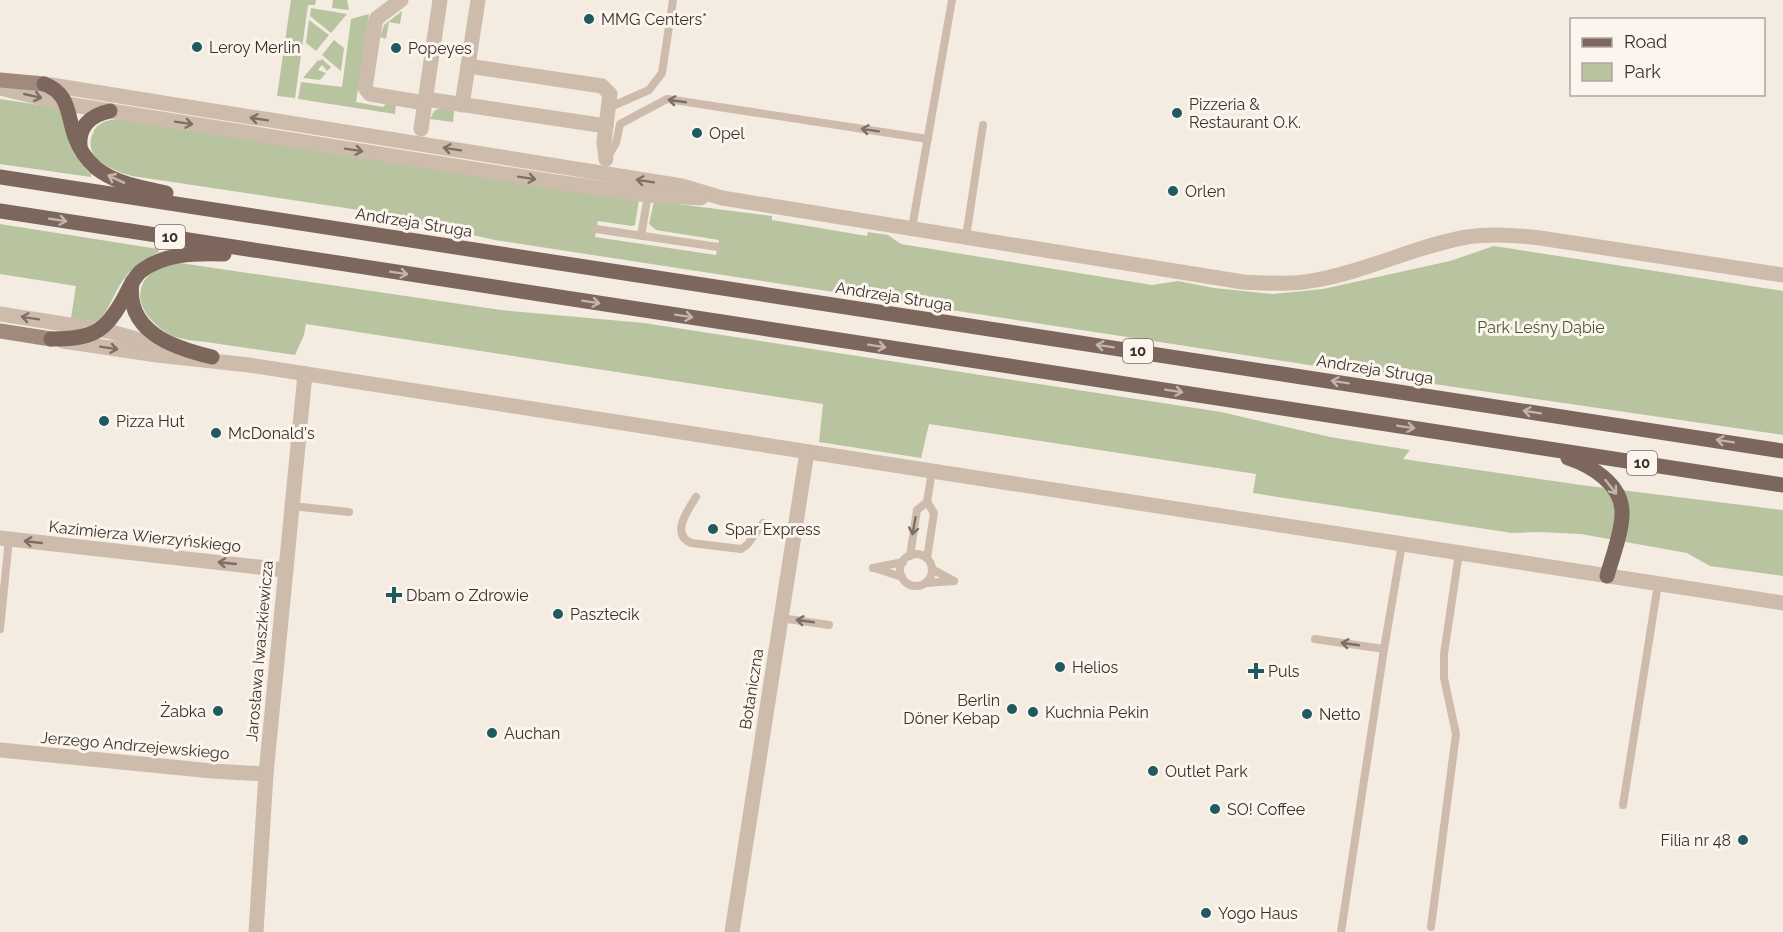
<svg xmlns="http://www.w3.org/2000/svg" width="1783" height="932" viewBox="0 0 1783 932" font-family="Raleway,sans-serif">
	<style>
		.green { fill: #b8c4a0 }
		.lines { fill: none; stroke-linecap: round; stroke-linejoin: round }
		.lane { stroke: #cdbbac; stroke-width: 8 }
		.street { stroke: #cdbbac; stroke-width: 15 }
		.secondary { stroke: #a18a7d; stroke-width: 15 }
		.primary { stroke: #7d675c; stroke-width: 15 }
		.oneway { stroke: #7d6f65 }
		.oneway2 { stroke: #c2b5ac }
		.poi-dot { fill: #1f5a5e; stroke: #fbf5ee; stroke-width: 2 }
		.labels { text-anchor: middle; stroke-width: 6; stroke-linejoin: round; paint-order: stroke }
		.shield { fill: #fbf5ee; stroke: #756b66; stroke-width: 1.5 }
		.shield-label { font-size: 15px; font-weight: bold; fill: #3b302b }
		.poi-label { font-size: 16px; fill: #3b302b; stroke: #fbf5ee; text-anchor: start }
		.street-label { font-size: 16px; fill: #3b302b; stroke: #fbf5ee }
		.park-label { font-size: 16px; fill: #4a5a2e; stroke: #fbf5ee }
	</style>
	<rect width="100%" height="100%" fill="#f4ebe1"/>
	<g class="green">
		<path d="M291,0H316L315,5H308L295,98L277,96Z"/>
		<path d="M333,0H347L349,10L332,8Z"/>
		<path d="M311,8L347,14L331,33L310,16Z"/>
		<path d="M402,11L400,24L389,22L386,39L380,37L384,25Z"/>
		<path d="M369,14L356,102L383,107L387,102L396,103L395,114L298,99L301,82L342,87L351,19Z"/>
		<path d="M309,20L329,35L316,51L306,43Z"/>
		<path d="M334,40L344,48L341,71L322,55Z"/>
		<path d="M322,59L331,67L327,71L322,65L318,70L326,73L320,80L303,78L318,60L320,61Z"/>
		<path d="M0,99L60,108C71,140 64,147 91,174V177L0,164Z"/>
		<path d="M440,108L454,111L453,122L430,119L434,111Z"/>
		<path d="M125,119L639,200L635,225L632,226L598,221L595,237L716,255L719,240L656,230L649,224L654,201L772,216V220L867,236L868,232L888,235L901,244L1152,285L1178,281L1214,288L1273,294L1323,289L1450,261L1494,246L1783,291V435L1427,383L495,240L359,210L132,176C113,171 81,158 93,133C95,127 100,123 107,121C112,119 119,119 125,119Z"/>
		<path d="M0,224L158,249L159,252C141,261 127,271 117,290C111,301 107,313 97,322L71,318L76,286L0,274Z"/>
		<path d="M180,263L501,310L644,323L1221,412L1330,437L1410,450L1403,459L1581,485L1783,510V576L1710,566L1687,553L1581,534L1538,532L1512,533L1253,493L1256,474L929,424L921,458L819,442L823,404L306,324L304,335L295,355C267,351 240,347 213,343C201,341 187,341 176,337C159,331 135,309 141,289C145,271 164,265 180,263Z"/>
	</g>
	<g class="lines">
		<g class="lane">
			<path d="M608,108L649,90L662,73L673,0"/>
			<path d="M607,158L616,143L620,124L667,99L928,139"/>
			<path d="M912,228L952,0"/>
			<path d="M596,229L718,247"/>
			<path d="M641,236L648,195"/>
			<path d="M966,237L983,125"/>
			<path d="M696,497C688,510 670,534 691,543L741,549L747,545L763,523"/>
			<path d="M292,506L349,512"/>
			<circle cx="916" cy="570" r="16"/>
			<path d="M910,556L917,510L927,502"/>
			<path d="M927,558L934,513L927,502L932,471"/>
			<path d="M873,568L903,562"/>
			<path d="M874,568L902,577"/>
			<path d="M932,569L954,581"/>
			<path d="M926,583L954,581"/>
			<path d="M781,618L829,625"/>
			<path d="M0,629L9,539"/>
			<path d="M1315,639L1384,649"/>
			<path d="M1623,805L1658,584"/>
			<path d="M1431,927L1456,734L1444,678V654L1459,553"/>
			<path d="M1341,932L1384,649L1402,544"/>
		</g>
		<g class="street">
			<path d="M401,0L377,18L375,23L365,88L370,94L425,103"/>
			<path d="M478,0L468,66L602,86L610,94L606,126"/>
			<path d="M45,84L682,186L722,198L1243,282C1267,283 1292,285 1316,280C1368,271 1415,246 1467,237C1491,233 1516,235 1540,238L1783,275"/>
			<path d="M0,88L67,104L549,181L648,195L701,198"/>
			<path d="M425,99L606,126L604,142L606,159"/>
			<path d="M462,105L468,66"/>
			<path d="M421,129L440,0"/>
			<path d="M0,314L108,331L172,349"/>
			<path d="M63,341L157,355L249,365L1783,603"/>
			<path d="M0,538L285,570"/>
			<path d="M0,750L212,771L266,774"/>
			<path d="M256,932L266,774L305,374"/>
			<path d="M732,932L807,452"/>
		</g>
		<g class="secondary">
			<path d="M0,80L44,84"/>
			<path d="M0,331L51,339"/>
		</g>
		<g class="primary">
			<path d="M44,84C70,93 67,115 75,137C79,149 87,160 96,168C116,184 141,187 166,193"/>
			<path d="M80,147C78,126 91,115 110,111"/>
			<path d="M0,177L1783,451"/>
			<path d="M0,211L1783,485"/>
			<path d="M132,282C125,332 174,348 212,357"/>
			<path d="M51,339C93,339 105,333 125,296C129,288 133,279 140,272C163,253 196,253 224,254"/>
			<path d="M1568,458C1592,466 1621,484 1622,511C1623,530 1612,558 1607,576"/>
		</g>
	</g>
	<defs><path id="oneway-shaft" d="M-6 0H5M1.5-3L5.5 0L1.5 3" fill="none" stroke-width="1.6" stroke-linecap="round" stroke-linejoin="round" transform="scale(1.5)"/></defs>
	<g class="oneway">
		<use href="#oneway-shaft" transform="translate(33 96) rotate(13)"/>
		<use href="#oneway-shaft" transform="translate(677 101) rotate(-172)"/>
		<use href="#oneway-shaft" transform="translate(259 119) rotate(-171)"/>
		<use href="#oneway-shaft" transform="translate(184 123) rotate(9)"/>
		<use href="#oneway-shaft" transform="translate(870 130) rotate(-171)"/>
		<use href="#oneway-shaft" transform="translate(452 149) rotate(-171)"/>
		<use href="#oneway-shaft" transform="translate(354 150) rotate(9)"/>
		<use href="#oneway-shaft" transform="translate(527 178) rotate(9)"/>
		<use href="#oneway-shaft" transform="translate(645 181) rotate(-171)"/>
		<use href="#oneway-shaft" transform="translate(30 318) rotate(-171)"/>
		<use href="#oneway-shaft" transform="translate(109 348) rotate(9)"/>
		<use href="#oneway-shaft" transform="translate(914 526) rotate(100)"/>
		<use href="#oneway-shaft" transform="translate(33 542) rotate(-174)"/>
		<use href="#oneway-shaft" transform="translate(227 563) rotate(-174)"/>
		<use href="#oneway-shaft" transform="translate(805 621) rotate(-172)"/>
		<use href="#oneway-shaft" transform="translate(1350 644) rotate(-172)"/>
	</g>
	<g class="oneway2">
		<use href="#oneway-shaft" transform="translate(116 179) rotate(-155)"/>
		<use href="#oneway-shaft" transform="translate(58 220) rotate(9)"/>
		<use href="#oneway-shaft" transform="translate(399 273) rotate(9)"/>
		<use href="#oneway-shaft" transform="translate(591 302) rotate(9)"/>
		<use href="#oneway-shaft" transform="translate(684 316) rotate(9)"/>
		<use href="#oneway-shaft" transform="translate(877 346) rotate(9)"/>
		<use href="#oneway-shaft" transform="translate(1105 346) rotate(-171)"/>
		<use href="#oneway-shaft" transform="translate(1340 382) rotate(-171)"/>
		<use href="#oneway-shaft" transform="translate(1174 391) rotate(9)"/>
		<use href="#oneway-shaft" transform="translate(1532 412) rotate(-171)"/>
		<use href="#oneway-shaft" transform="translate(1406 427) rotate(9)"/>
		<use href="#oneway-shaft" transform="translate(1725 441) rotate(-171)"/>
		<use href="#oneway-shaft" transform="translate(1611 487) rotate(52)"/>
	</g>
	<g class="poi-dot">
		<circle cx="589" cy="19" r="6"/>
		<circle cx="197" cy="47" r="6"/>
		<circle cx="396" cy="48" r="6"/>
		<circle cx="1177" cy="113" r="6"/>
		<circle cx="697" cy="133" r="6"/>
		<circle cx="1173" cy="191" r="6"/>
		<circle cx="104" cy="421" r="6"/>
		<circle cx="216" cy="433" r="6"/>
		<circle cx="713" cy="529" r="6"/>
		<path d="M391 586h6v6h6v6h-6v6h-6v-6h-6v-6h6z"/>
		<circle cx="558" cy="614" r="6"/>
		<circle cx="1060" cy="667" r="6"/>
		<path d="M1253 662h6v6h6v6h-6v6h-6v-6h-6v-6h6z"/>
		<circle cx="1012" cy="709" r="6"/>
		<circle cx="218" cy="711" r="6"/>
		<circle cx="1033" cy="712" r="6"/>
		<circle cx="1307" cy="714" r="6"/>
		<circle cx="492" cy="733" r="6"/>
		<circle cx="1153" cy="771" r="6"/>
		<circle cx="1215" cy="809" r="6"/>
		<circle cx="1743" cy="840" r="6"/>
		<circle cx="1206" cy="913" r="6"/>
	</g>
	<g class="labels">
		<g class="shield">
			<rect x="155" y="225" width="30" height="24" rx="4.5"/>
			<rect x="1123" y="339" width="30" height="24" rx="4.5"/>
			<rect x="1627" y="451" width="30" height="24" rx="4.5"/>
		</g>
		<g class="shield-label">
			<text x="170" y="242">10</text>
			<text x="1138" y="356">10</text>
			<text x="1642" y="468">10</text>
		</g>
		<g class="poi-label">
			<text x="601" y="25">MMG Centers*</text>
			<text x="209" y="53">Leroy Merlin</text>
			<text x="408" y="54">Popeyes</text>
			<text x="1189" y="110">Pizzeria &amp;<tspan x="1189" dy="18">Restaurant O.K.</tspan></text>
			<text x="709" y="139">Opel</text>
			<text x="1185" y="197">Orlen</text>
			<text x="116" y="427">Pizza Hut</text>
			<text x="228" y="439">McDonald's</text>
			<text x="725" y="535">Spar Express</text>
			<text x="406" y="601">Dbam o Zdrowie</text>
			<text x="570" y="620">Pasztecik</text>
			<text x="1072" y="673">Helios</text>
			<text x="1268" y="677">Puls</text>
			<text x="1000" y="706" text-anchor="end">Berlin<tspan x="1000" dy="18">Döner Kebap</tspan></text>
			<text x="206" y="717" text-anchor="end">Żabka</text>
			<text x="1045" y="718">Kuchnia Pekin</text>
			<text x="1319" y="720">Netto</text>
			<text x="504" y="739">Auchan</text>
			<text x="1165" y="777">Outlet Park</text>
			<text x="1227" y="815">SO! Coffee</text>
			<text x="1731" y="846" text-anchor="end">Filia nr 48</text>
			<text x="1218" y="919">Yogo Haus</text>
		</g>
		<g class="street-label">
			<text transform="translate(414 222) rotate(9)" y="6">Andrzeja Struga</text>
			<text transform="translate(894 296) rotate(9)" y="6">Andrzeja Struga</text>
			<text transform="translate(1375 369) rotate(9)" y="6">Andrzeja Struga</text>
			<text transform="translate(145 536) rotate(6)" y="6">Kazimierza Wierzyńskiego</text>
			<text transform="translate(259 651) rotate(-85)" y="6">Jarosława Iwaszkiewicza</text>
			<text transform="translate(751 689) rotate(-81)" y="6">Botaniczna</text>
			<text transform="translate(135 745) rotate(5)" y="6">Jerzego Andrzejewskiego</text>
		</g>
		<g class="park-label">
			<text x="1541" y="333">Park Leśny Dąbie</text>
		</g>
	</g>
	<rect x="1570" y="18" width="195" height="78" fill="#fbf5ee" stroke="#aea6a0" stroke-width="1.5"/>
	<rect x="1582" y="38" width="30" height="9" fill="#7d675c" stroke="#aea6a0" stroke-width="1.5"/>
	<text x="1624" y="48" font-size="18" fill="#3b302b">Road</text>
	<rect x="1582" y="63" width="30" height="18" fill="#b8c4a0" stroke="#aea6a0" stroke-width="1.5"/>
	<text x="1624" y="78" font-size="18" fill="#3b302b">Park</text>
</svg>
